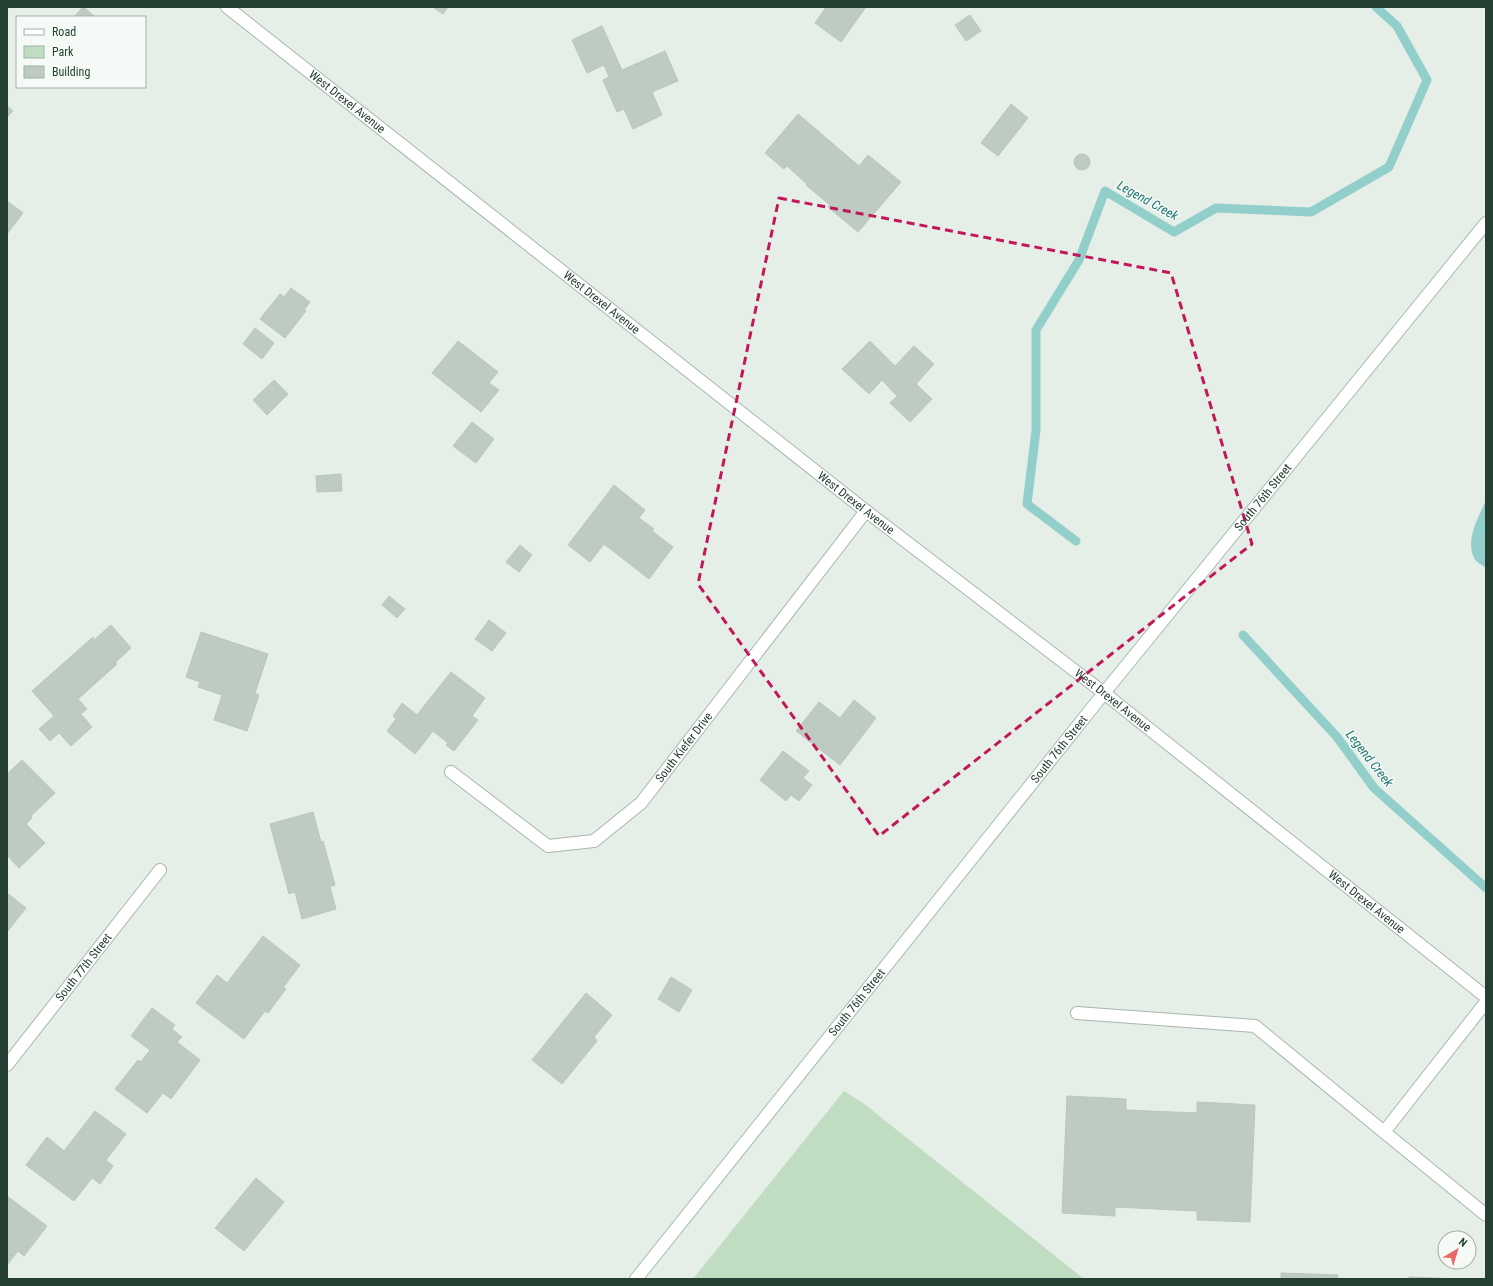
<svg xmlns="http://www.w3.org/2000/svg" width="1493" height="1286" viewBox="0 0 1493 1286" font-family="'Roboto Condensed',sans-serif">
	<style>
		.green { fill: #c0ddc1 }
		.water { fill: #92cfca }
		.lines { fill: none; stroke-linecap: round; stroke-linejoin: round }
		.stream { stroke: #92cfca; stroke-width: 9 }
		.building { fill: #becbc3; stroke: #b8c7bd }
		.service-casing { stroke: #a8b6ae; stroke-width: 14 }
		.minor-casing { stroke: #a8b6ae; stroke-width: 14 }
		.tertiary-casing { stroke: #a8b6ae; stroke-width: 14 }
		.secondary-casing { stroke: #a7bcb0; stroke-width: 14 }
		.service { stroke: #fff; stroke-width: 12 }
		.minor { stroke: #fff; stroke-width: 12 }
		.tertiary { stroke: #fff; stroke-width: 12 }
		.secondary { stroke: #fff; stroke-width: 12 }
		.marked { fill: none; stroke: #c2185b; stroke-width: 3; stroke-dasharray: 8 5; stroke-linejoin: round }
		.labels { text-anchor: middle; stroke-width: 3; stroke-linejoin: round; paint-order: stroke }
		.street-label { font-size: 12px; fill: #253f32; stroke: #f6faf7 }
		.water-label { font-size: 13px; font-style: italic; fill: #237872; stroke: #f6faf7 }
	</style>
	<rect width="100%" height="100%" fill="#e6eee8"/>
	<path class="green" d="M844,1091L863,1103L1084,1279H693Z"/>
	<path class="water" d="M1486,500V568C1482,565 1476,562 1474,558C1465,539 1479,517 1486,500Z"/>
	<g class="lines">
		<g class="stream">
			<path d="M1076,541L1027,504L1036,430V330L1079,260L1105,191L1174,232L1216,208L1311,212L1389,167L1427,80L1397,26L1376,7"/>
			<path d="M1243,635L1337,737L1374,788L1486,888"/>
		</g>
	</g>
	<g class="building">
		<path d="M83,7H84L95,17H74Z"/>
		<path d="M433,7H448L443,14Z"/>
		<path d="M826,7H866L841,42L815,23Z"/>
		<path d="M970,15L981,31L966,41L955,25Z"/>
		<path d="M602,26L622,70L665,51L678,81L652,92L662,115L633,129L624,109L617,112L603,80L609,77L604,65L587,73L572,40Z"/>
		<path d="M1011,104L1028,118L998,156L981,143Z"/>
		<path d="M7,106L13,111L7,117Z"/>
		<path d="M798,114L859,166L868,155L901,182L858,232L828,207L830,205L806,185L807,184L787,166L784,169L765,153Z"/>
		<circle cx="1082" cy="162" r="8"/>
		<path d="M7,201L23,213L7,234Z"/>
		<path d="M291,288L310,302L304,310L306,311L285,338L260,319L280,294L284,297Z"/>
		<path d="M255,328L274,343L262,359L243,344Z"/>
		<path d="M458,341L498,372L489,383L499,390L481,412L432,373Z"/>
		<path d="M870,341L895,366L914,346L934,364L916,384L932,399L910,422L890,403L897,396L882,380L869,394L842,369Z"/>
		<path d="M274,380L288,394L267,415L253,400Z"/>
		<path d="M472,422L494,439L476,463L453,446Z"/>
		<path d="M341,474L342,491L317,492L316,476Z"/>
		<path d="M614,485L645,510L639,518L654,529L652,531L673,547L649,579L604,544L590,562L568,545Z"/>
		<path d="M520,545L532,555L519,572L506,562Z"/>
		<path d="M389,596L405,609L397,618L382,605Z"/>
		<path d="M489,620L506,633L492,651L475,639Z"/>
		<path d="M111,625L131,648L115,663L117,664L78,699L87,709L81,714L92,727L71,746L59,733L50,741L39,729L54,716L32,691L93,637L94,640Z"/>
		<path d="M201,632L268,654L255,693L259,695L247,731L214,720L222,695L198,687L200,682L186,677Z"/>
		<path d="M451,672L485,698L472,716L478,720L454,751L446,745L448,743L433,731L415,754L387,731L396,719L393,716L402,703L417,715Z"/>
		<path d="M854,700L876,718L840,765L796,731L819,702L840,718Z"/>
		<path d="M783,751L809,771L803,778L812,785L799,801L791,795L786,801L760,780Z"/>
		<path d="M22,760L55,793L31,816L32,818L26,824L45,843L19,868L7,855V774Z"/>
		<path d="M313,812L321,842L323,841L335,885L330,887L336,909L302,919L295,892L289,894L270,824Z"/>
		<path d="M7,893L26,908L7,932Z"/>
		<path d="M263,936L300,965L283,988L286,989L268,1013L265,1011L244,1039L196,1003L217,975L227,983Z"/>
		<path d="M671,977L692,990L679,1012L658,999Z"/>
		<path d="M586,993L612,1015L594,1037L597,1041L562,1084L532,1060Z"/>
		<path d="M152,1008L175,1025L172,1029L182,1037L177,1042L200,1060L171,1099L163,1093L147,1113L115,1089L138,1060L141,1062L150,1050L131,1036Z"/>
		<path d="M1067,1096L1126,1099V1110L1197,1113V1102L1255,1105L1250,1222L1197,1220V1211L1115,1207V1216L1062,1213Z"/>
		<path d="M95,1111L126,1134L106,1160L113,1166L100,1184L92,1178L74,1201L26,1165L47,1137L64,1151Z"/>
		<path d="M256,1178L284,1202L244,1251L215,1228Z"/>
		<path d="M7,1196L47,1226L24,1256L18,1251L7,1265Z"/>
		<path d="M1281,1273L1338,1275L1337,1279H1281Z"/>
		<path d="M1409,1277L1460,1279H1409Z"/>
	</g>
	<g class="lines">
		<g class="service-casing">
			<g id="service">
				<path d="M1486,1002L1384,1132L1486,1215"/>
				<path d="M1077,1013L1255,1026L1384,1132"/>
			</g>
		</g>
		<g class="minor-casing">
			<g id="minor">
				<path id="s1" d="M451,772L548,846L594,841L641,803L866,511"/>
				<path id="s2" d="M7,1065L160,870"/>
			</g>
		</g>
		<g class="tertiary-casing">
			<g id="tertiary">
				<path id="s3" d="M227,7L866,511L1104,693L1486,997"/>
			</g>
		</g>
		<g class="secondary-casing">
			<g id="secondary">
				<path id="s4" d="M636,1279L1104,693L1486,223"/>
			</g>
		</g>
		<use href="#service" class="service"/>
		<use href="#minor" class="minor"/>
		<use href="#tertiary" class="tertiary"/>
		<use href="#secondary" class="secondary"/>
	</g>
	<path class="marked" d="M779,198L1171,273L1252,544L879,836L698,584Z"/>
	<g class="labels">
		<g class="street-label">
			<text dy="4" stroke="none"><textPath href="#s3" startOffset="153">West Drexel Avenue</textPath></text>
			<text dy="4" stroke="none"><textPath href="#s3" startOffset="477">West Drexel Avenue</textPath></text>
			<text dy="4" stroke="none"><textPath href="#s4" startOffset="1002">South 76th Street</textPath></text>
			<text dy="4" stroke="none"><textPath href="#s3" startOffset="801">West Drexel Avenue</textPath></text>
			<text dy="4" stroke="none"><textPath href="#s3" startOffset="1125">West Drexel Avenue</textPath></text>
			<text dy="4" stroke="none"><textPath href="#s1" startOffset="299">South Kiefer Drive</textPath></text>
			<text dy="4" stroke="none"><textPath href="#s4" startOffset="678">South 76th Street</textPath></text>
			<text dy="4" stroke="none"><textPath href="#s3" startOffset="1449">West Drexel Avenue</textPath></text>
			<text dy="4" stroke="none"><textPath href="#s2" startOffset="124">South 77th Street</textPath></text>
			<text dy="4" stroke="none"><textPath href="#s4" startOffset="354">South 76th Street</textPath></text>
		</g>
		<g class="water-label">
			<text transform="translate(1148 200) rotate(29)" y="5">Legend Creek</text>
			<text transform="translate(1370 758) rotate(52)" y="5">Legend Creek</text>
		</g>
	</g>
	<rect width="1493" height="1286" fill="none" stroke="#253f32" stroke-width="16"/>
	<rect x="16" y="16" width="130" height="72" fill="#f6faf7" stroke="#a2afa8"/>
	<rect x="24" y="29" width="20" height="6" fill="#ffffff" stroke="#a2afa8"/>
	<text x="52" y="36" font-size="12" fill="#253f32">Road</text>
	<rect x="24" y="46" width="20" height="12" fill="#c0ddc1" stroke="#a2afa8"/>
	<text x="52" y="56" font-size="12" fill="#253f32">Park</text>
	<rect x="24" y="66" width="20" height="12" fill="#becbc3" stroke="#a2afa8"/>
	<text x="52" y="76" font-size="12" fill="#253f32">Building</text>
	<g transform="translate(1457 1250) rotate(38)"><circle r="19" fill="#f6faf7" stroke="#a2afa8"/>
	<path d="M0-3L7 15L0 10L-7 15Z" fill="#e96968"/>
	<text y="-6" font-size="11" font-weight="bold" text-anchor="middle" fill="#253f32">N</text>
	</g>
</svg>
